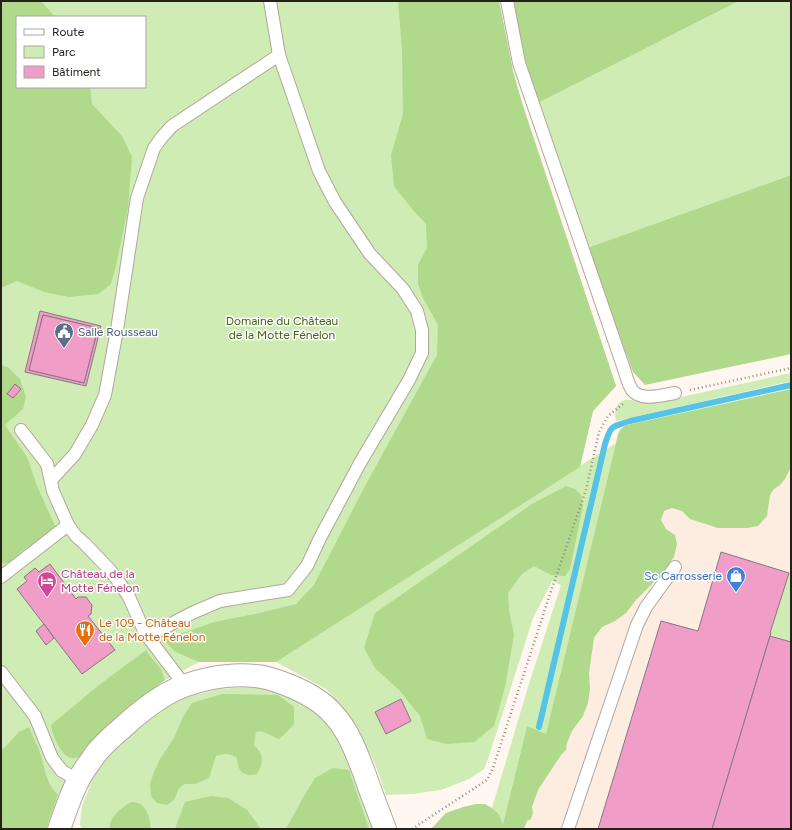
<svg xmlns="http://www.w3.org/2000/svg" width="792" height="830" viewBox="0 0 792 830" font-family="Figtree,sans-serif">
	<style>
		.built { fill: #fdede0 }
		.green { fill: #ceecb3; fill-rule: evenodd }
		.forest { fill: #b1d98b }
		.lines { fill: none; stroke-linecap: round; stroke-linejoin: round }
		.stream { stroke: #55c3e6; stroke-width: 6 }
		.building { fill: #f09dc8; stroke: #87787f; fill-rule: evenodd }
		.service-casing { stroke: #b3a69c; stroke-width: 14 }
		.minor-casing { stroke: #b3a69c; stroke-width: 24 }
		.path { stroke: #918a85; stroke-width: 2.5; stroke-dasharray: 1 3; stroke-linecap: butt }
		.service { stroke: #fff; stroke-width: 12 }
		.minor { stroke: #fff; stroke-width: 22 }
		.labels { text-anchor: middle; stroke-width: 3; stroke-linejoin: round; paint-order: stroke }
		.park-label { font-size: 12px; fill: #416313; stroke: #fff }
		.service-label { font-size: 12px; fill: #4e5e75; stroke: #fff; text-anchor: start }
		.hotel-label { font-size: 12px; fill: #b23c85; stroke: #fff; text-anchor: start }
		.shop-label { font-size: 12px; fill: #366cbe; stroke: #fff; text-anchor: end }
		.food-label { font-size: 12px; fill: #c56008; stroke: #fff; text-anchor: start }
	</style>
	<rect width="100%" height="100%" fill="#fff7f0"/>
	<path class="built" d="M791,394V829H502L546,734L616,443Z"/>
	<g class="green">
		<path d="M1,1H499L513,71L522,103L616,386L593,411L580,466L616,443L546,735L527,726L503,825L498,813L492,808L528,687L561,585L552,581L533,618L489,756L484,769L469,779L441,790L411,794L386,795L375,764L357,727L341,706L326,689L276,662H199L165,680L146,694L127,710L81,757L58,795L46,829H1ZM17,17H145V87H17Z"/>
		<path d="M739,1H791V175L587,248L538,103Z"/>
		<path d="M791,373V381L616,421C614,414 615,402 625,400C629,399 634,401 637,402C643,403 648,403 654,403Z"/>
		<path d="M791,567V642L770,635L771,633H770Z"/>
		<path d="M249,687L277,690L300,701L326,719L350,760L373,829H81L80,824L82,806L92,781L103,762L121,741L141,724L167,707L187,697L219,689Z"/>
	</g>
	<g class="forest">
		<path d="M1,1H41L55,17H17V87H90L92,104L122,136L132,157L128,208L116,266L111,284L98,294L69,297L44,292L17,281L1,288Z"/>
		<path d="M398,1H499L513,71L522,103L616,386L593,411L580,467L276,662H199L176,652L170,647L164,640L214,622L255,614L296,604L314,585L365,486L437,355L438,325L423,298L418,284V265L427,248L426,224L413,210L394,186L391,155L403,114L402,50Z"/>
		<path d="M511,1H739L538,103L525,63Z"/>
		<path d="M791,175V354L645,385L633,372L587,248Z"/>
		<path d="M1,365L9,368L20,379L26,397L23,409L5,425L27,457L37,486L56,528L37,542L22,551L11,561L4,564L1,562Z"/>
		<path d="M791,389V467L785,479L780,485L774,489L770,495L767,516L758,526L747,528H718L690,519L682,511L672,508L664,511L661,520L666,529L675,535L677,544L674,557L667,567L658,578L636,600L626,613L615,621L602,627L594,638L589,673L590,689L588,703L583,716L572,731L567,743L566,750L561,755L538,790L532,807L533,813L531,819L527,821L524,829H431L446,813L463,807L476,804H485L492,808L498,813L503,824L527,726L546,734L616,443C618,434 618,429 627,425Z"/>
		<path d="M566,486L575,489L581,495L583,506L570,569L565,576L551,575L534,566L522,574L508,593L509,610L514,635L505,687L494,726L474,742L447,744L427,739L420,716L400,691L375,668L364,648L375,613L532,504Z"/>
		<path d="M146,650L150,656L161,669L165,680L146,694L127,710L81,757C77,758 72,759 68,757C60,753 52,734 51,725L99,685Z"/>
		<path d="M222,694L278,695L294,707V724L286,733L279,739L261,731L256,732L254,745C264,755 264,762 257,774C243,777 238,772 237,758C230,753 225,753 216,756L209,778L195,784H185L179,788L174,800L167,805L157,803L151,796L150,784L154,772L160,759L174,738L183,717L192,703Z"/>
		<path d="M29,727C32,735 36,742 39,750C45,766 45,783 58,795L46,829H1V751L19,732Z"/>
		<path d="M333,768L349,770L369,829H286L304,796L315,778Z"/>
		<path d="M211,796L228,798L247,810L261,829H175L185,802Z"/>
		<path d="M131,802C133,802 136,802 138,803C148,807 150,820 151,829H109C111,815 120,809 131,802Z"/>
	</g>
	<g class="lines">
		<path class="stream" d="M539,727L605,444C611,425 611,427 630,421L791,385"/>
	</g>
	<g class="building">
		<path d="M40,311L101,326L86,386L25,372ZM43,315L98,328L84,383L29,370Z"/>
		<path d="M43,315L98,328L84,383L29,370Z"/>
		<path d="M15,384L21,389L13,398L7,394Z"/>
		<path d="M721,552L789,573L770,633H771L770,636L712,829H598L661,621L698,631Z"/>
		<path d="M50,564L76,599L78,597H86L92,605L91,614L88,616L115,650L82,674L17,589L27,581L24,577L35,568L39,572Z"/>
		<path d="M44,624L54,638L46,645L36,631Z"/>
		<path d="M770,636L791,642V829H712Z"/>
		<path d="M401,699L411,721L386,734L375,712Z"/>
	</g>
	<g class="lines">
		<g class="service-casing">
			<g id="service">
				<path d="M270,1L279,55"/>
				<path d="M507,1L519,63L624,369C626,375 628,384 632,390C641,402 663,395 675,393"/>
				<path d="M21,430L47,464L53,491L68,525L76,536L85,544L109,569L119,582L129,597L145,633L185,686"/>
				<path d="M51,480L75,454L92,425L105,395L117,330L137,198L154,148L162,137L172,126L279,55L319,171L335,202L370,254L403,289L417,311L422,330V353L409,380L360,463L320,538L307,566L288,590L220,601L192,613L156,632L145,633"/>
				<path d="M1,577L68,525"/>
				<path d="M1,672L35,716L52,758L62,771L78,780"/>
				<path d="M568,829L637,625L646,607L675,567"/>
			</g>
		</g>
		<g class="minor-casing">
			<path id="minor" d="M59,829C65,813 70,796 78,781C82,772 89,764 94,756C102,745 112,737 122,728C135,716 150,704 165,695C190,680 227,673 256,676C267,677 278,681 288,685C305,692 321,700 333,714C349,731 357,754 365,775C371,793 378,811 385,829"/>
		</g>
		<g class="path">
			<path d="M690,390L791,368"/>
			<path d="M412,829L487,780L493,768L549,597L586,490L599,432L608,416L623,404"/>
		</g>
		<use href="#service" class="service"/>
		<use href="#minor" class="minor"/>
	</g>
	<defs>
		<g id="civic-pin" transform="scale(1)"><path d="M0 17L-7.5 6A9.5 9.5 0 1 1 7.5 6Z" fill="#5c6f8a" stroke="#fff"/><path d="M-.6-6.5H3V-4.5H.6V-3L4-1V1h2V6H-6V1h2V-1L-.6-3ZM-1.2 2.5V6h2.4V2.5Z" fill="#fff"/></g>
		<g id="shop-pin" transform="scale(1)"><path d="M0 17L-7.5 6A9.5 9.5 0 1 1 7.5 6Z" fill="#3f7fe0" stroke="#fff"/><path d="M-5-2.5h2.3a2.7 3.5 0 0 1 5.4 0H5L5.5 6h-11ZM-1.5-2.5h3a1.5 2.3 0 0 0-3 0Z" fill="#fff"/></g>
		<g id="hotel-pin" transform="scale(1)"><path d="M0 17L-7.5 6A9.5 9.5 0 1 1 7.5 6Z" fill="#d1479c" stroke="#fff"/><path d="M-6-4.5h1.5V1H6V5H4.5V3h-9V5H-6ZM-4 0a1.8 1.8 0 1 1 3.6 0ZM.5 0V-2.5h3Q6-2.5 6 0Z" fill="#fff"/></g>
		<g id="restaurant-pin" transform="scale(1)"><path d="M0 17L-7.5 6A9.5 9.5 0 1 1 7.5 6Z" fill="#e8710a" stroke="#fff"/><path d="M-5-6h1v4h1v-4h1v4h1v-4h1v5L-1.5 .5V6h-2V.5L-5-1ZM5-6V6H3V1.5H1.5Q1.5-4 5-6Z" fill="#fff"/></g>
	</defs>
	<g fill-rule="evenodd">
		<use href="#civic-pin" x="64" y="332"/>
		<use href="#shop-pin" x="736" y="576"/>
		<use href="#hotel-pin" x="47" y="581"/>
		<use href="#restaurant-pin" x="85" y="630"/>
	</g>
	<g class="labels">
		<g class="park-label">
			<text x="282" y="325">Domaine du Château<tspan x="282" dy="14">de la Motte Fénelon</tspan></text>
		</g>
		<g class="service-label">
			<text x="78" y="336">Salle Rousseau</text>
		</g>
		<g class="hotel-label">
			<text x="61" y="578">Château de la<tspan x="61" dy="14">Motte Fénelon</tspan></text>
		</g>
		<g class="shop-label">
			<text x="722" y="580">Sc Carrosserie</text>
		</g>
		<g class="food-label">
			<text x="99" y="627">Le 109 - Château<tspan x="99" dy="14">de la Motte Fénelon</tspan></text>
		</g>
	</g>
	<rect width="792" height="830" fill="none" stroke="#25201c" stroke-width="4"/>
	<rect x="16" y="16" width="130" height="72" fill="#ffffff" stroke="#a8a6a4"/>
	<rect x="24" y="29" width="20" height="6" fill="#ffffff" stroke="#a8a6a4"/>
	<text x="52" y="36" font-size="12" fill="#25201c">Route</text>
	<rect x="24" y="46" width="20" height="12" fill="#ceecb3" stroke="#a8a6a4"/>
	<text x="52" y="56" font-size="12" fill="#25201c">Parc</text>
	<rect x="24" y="66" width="20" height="12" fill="#f09dc8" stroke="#a8a6a4"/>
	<text x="52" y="76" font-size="12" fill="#25201c">Bâtiment</text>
</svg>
